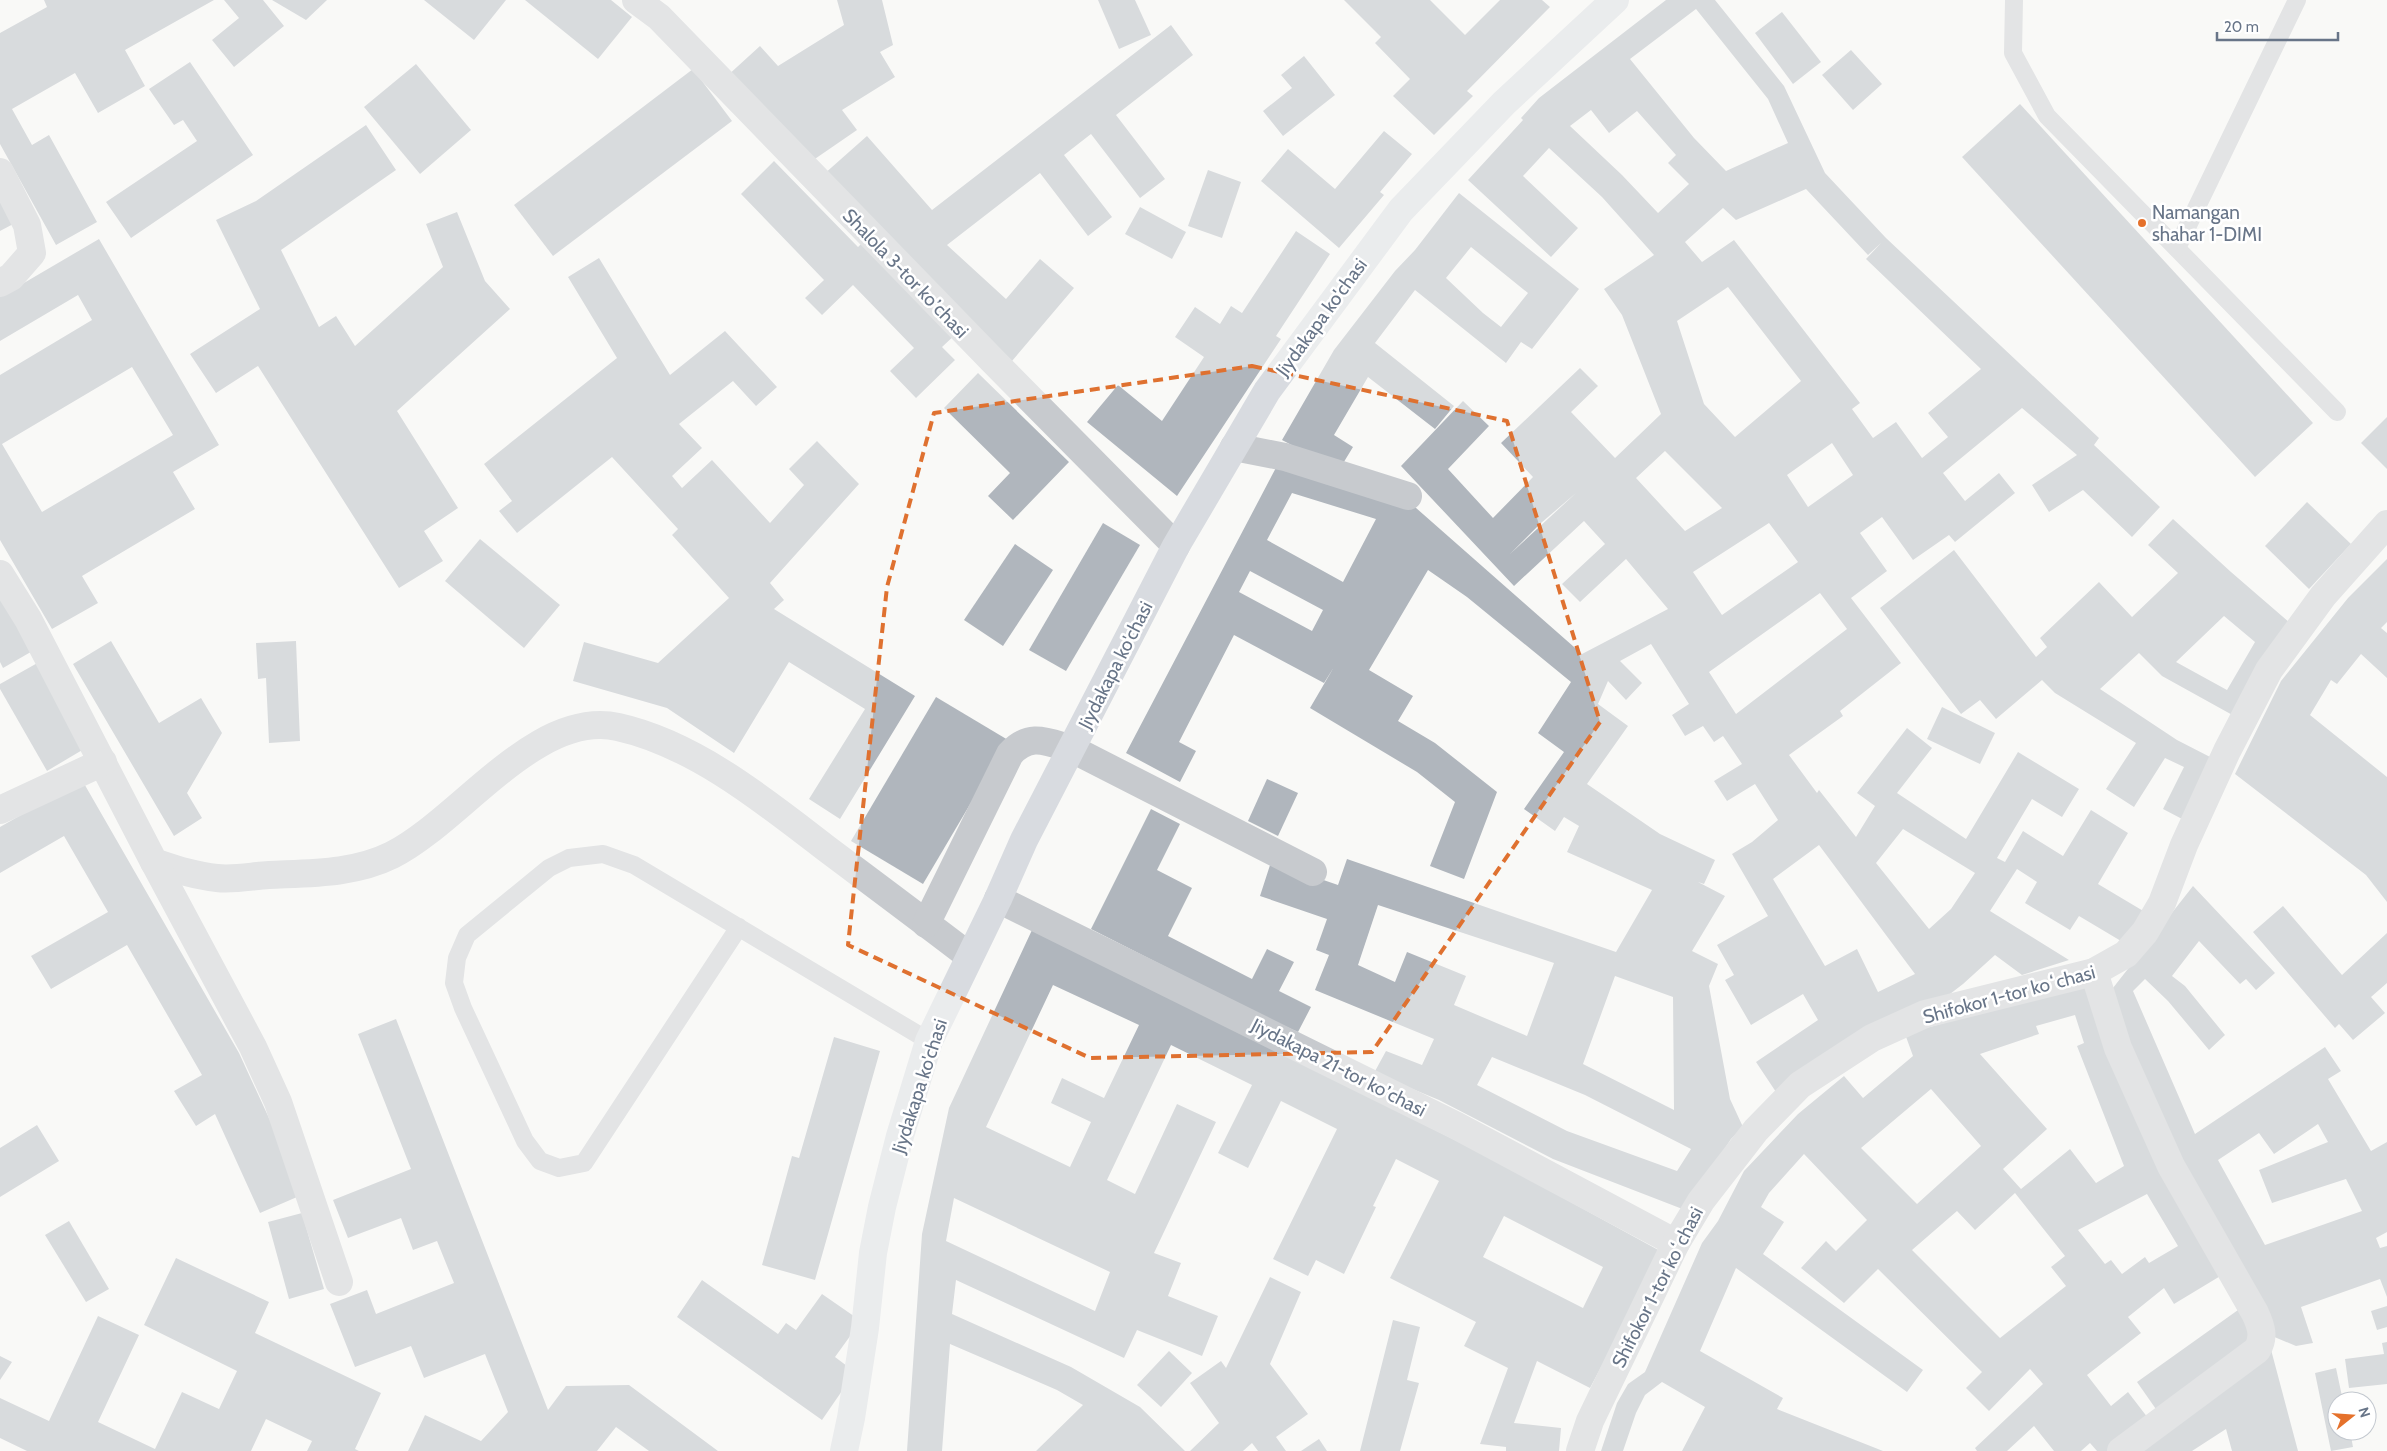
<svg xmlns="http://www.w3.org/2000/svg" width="2387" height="1451" viewBox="0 0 2387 1451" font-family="Cabin,sans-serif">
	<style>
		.building { fill: #b0b6bd; fill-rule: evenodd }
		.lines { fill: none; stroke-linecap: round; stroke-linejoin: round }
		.lane { stroke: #c7cace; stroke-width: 18 }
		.street { stroke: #c7cace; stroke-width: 28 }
		.secondary { stroke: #d8dbe0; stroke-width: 28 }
		.marked { fill: none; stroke: #df7130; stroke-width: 4; stroke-dasharray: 10 6; stroke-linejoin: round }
		.poi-dot { fill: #e5712b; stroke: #fff; stroke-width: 2 }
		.labels { text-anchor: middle; stroke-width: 5; stroke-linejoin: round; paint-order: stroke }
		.poi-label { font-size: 19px; fill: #687588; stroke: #fff; text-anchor: start }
		.street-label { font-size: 19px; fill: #687588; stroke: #fff }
	</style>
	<rect width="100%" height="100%" fill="#f9f9f7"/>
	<g class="building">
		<path d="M44,0H214L125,50L145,86L98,113L75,73L12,109L32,145L49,135L97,222L56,245L0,144V33L47,7Z"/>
		<path d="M224,0H263L284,26L234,67L212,40L239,18Z"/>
		<path d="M272,0H327L306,20Z"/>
		<path d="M424,0H506L474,40Z"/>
		<path d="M525,0H611L632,17L598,59Z"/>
		<path d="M837,0H882L893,45L880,52L895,77L842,110L857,130L809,163L726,77L760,46L778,66L844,25Z"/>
		<path d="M1098,0H1135L1151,35L1119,49Z"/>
		<path d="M1344,0H1430L1465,35L1500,0H1542L1550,7L1467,91L1473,96L1434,135L1393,96L1410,79L1375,43L1381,37Z"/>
		<path d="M1666,0H1715L1784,86L1825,173L1886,238L2099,438L2094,445L2160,507L2132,537L2083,490L2049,512L2032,485L2077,455L2022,408L1943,473L1965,501L1999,473L2015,493L1955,542L1949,535L1913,560L1882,517L1860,533L1887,571L1851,598L1901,663L1840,711L1843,716L1789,755L1817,793L1819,790L1856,837L1875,806L1857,793L1907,728L1932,748L1897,793L1966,839L2018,752L2079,789L2062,817L2032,799L1997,858L2005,862L2023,831L2063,856L2091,810L2128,833L2098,884L2145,912L2126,944L2079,916L2070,930L2025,903L2037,882L2017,869L1990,911L2069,960L2022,975L1995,955L1963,984L1937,1004L1776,1092L1756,1062L1818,1020L1803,994L1751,1025L1725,980L1734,975L1717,945L1768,916L1732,854L1752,842L1778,820L1755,784L1727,801L1714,781L1742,764L1723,736L1714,742L1703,726L1685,736L1672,715L1689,704L1651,644L1620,661L1642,683L1626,700L1608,681L1598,704L1628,726L1587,784L1660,834L1715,860L1704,884L1698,882L1725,896L1692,951L1718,964L1709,986L1730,1099L1743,1127L1731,1139L1685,1210L1553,1159L1439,1100L1374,1073L1386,1051L1422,1065L1434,1039L1315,990L1329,955L1316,950L1327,919L1260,896L1271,862L1338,885L1347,859L1616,952L1652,890L1567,852L1579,826L1564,817L1555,831L1524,809L1564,752L1538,733L1571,682L1467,597L1428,570L1369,670L1413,696L1398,721L1435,743L1497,792L1464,879L1430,866L1455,802L1417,772L1310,708L1334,667L1324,683L1234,635L1179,742L1196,751L1180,782L1126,753L1279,462L1407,500L1582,654L1668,609L1626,559L1580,602L1562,584L1605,544L1584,521L1514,586L1401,466L1463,401L1489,426L1448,469L1493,518L1533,477L1501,443L1580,368L1598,386L1571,412L1615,458L1661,414L1622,315L1604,289L1654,255L1602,197L1549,148L1523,176L1578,228L1551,257L1468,180L1523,120L1521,118L1539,98ZM1696,9L1768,99L1788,143L1726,171L1694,138L1630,59ZM1591,110L1609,133L1637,111L1676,155L1668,163L1689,184L1658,213L1622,175L1570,126ZM1806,189L1868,255L1881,243L1866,259L1981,369L1928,413L1948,437L1922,458L1896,422L1873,438L1852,409L1860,403L1734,240L1702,262L1685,242L1723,208L1736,220ZM1728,287L1801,381L1735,437L1704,404L1677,321ZM1832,443L1853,475L1808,507L1787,475ZM1665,451L1722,508L1685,531L1636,478ZM1292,493L1376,519L1343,582L1267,540ZM1576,493L1510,554L1541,523ZM1769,523L1798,562L1722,615L1693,572ZM1250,571L1323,610L1312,631L1239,592ZM1820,593L1847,629L1736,714L1709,672ZM1903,829L1975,873L1951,909L1929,929L1876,863ZM1819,845L1915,974L1878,992L1857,949L1825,966L1773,879ZM1378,905L1554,963L1527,1036L1454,1005L1466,976L1407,952L1395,982L1358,965ZM1615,976L1673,997L1674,1110L1583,1064ZM1492,1057L1585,1095L1691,1149L1677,1171L1567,1131L1477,1085Z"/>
		<path d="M1782,12L1821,62L1793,84L1755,33Z"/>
		<path d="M1171,25L1193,55L1116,115L1165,179L1140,198L1091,134L1064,155L1112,217L1088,236L1040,173L947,245L1006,299L1040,259L1074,288L1012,361L823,175L867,136L932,210Z"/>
		<path d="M1851,50L1882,84L1853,110L1822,75Z"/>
		<path d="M1304,56L1335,95L1283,136L1263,111L1292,88L1281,75Z"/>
		<path d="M190,62L253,155L131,238L106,202L197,141L183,120L174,125L149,89Z"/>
		<path d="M416,64L471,130L420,174L364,107Z"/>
		<path d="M693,69L732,121L553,256L514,205Z"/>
		<path d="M2020,104L2313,423L2255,477L1962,157Z"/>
		<path d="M366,125L396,170L281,250L319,327L336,316L355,346L443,267L426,224L457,212L485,281L510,309L397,411L458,508L424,531L443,561L399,588L258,366L216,393L190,354L260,309L216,220L256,201Z"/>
		<path d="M1384,131L1412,154L1380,192L1384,195L1339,248L1261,181L1288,149L1335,189Z"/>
		<path d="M774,161L858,247L865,240L957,333L942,347L955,360L916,398L890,371L914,348L853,285L822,315L805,298L824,280L741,194Z"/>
		<path d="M1208,170L1241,182L1222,238L1188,226Z"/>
		<path d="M0,190L17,222L0,231Z"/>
		<path d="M1459,193L1579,289L1532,349L1521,342L1506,363L1415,290L1375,343L1454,406L1435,429L1368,377L1334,435L1353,447L1339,470L1282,440L1334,350L1395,271L1415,250ZM1471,247L1528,293L1501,327L1483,313L1446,278Z"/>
		<path d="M1140,207L1186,232L1172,259L1125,234Z"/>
		<path d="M1296,231L1330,254L1276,336L1281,339L1177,496L1087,422L1118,385L1162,421L1204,357L1175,337L1195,307L1220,324L1231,306L1242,313Z"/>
		<path d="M99,239L219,445L173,472L195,509L82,576L98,603L52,629L0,540V375L92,320L78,295L0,341V297ZM132,367L173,435L42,512L2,444Z"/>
		<path d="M599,258L670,375L725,331L777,387L756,406L733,381L679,424L702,448L672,476L682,488L712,460L770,523L804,485L789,469L817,441L859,484L770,583L784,600L774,609L915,696L840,819L809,799L865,709L789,662L734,753L667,708L573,681L584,642L658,663L729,598L672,535L678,529L612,457L517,533L499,511L512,501L484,464L617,358L568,277Z"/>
		<path d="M978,373L1069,462L1013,520L988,496L1010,473L944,408Z"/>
		<path d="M2387,417V469L2361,443Z"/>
		<path d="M2307,502L2351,544L2309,589L2265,546Z"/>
		<path d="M2173,519L2231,572L2290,623L2236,717L2162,676L2139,653L2100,689L2177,740L2214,759L2184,820L2163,809L2184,767L2165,758L2134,807L2106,789L2136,743L2055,693L2042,680L1996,719L1980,700L1961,714L1880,608L1954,550L2036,657L2047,647L2040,638L2099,582L2132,617L2178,573L2148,545ZM2224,616L2255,642L2227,690L2176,662Z"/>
		<path d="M1103,523L1140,545L1066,671L1029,650Z"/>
		<path d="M480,539L560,605L524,648L445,581Z"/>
		<path d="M1015,544L1053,570L1003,646L964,620Z"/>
		<path d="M2387,559V622L2381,628L2387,633V678L2361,654L2337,684L2331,680L2310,715L2387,777V902L2366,875L2235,774L2281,681L2348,598Z"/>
		<path d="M0,587L36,649L3,668L0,662Z"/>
		<path d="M111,641L159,723L201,698L222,733L187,793L202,818L174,836L73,664Z"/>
		<path d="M296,641L300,741L269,743L266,678L258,679L256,643Z"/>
		<path d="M41,661L89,746L47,771L0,689V684Z"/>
		<path d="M936,697L1008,740L923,884L851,841Z"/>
		<path d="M1942,707L1995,733L1980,764L1927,739Z"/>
		<path d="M1267,779L1298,793L1278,836L1248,821Z"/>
		<path d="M82,780L239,1053L304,1194L260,1213L215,1114L196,1126L174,1091L202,1075L127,945L51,989L31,956L108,912L64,836L0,873V827Z"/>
		<path d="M1151,809L1180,824L1157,870L1192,888L1168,936L1252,979L1267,949L1294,962L1279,991L1311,1007L1298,1032L1266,1018L1091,929Z"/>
		<path d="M2193,886L2275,973L2256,990L2246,979L2240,984L2199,941L2172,976L2185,986L2225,1035L2209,1050L2168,1001L2145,979L2133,991L2195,1134L2325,1047L2341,1071L2328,1079L2371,1151L2387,1142V1232L2376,1238L2380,1248L2387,1246V1297L2380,1279L2301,1307L2313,1343L2296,1346L2272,1336L2170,1150L2109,993ZM2318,1124L2328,1142L2259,1170L2272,1203L2346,1179L2362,1211L2265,1245L2218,1160L2259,1133L2274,1154Z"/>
		<path d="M2283,906L2342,975L2387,933V983L2371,997L2385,1013L2353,1040L2339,1024L2335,1028L2253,932Z"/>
		<path d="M1032,930L1189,1005L1494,1160L1662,1252L1590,1388L1537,1361L1514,1423L1561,1428L1559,1451H1506V1447L1480,1444L1508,1368L1464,1346L1476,1322L1390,1278L1439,1181L1396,1159L1373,1206L1376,1207L1344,1274L1316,1260L1308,1276L1273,1259L1337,1129L1281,1101L1248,1168L1218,1153L1252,1085L1171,1045L1107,1180L1135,1194L1177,1104L1216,1122L1154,1253L1181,1263L1168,1296L1218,1316L1202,1356L1137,1330L1124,1358L956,1280L952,1314L1071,1367L1140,1407L1185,1451H1036L1083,1405L1057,1390L950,1344L942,1451H907L922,1234L949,1108ZM1053,985L1139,1025L1104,1098L1062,1078L1051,1103L1091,1122L1070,1167L986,1127ZM954,1198L1110,1272L1095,1311L946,1241ZM1504,1216L1603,1267L1583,1308L1483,1257Z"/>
		<path d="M2093,981L2227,1272L2174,1304L2164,1288L2128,1317L2141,1333L2087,1375L2111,1406L2128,1392L2148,1418L2107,1451H2097L2090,1443L2081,1451H2054L2034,1426L2007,1451H1977L1975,1448L2043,1384L2030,1369L1989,1411L1966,1388L1982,1372L1878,1269L1844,1303L1801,1268L1826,1241L1836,1251L1867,1220L1804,1154L1769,1193L1761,1207L1784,1222L1763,1254L1923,1370L1907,1392L1736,1268L1700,1351L1783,1398L1777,1409L1883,1451H1682L1705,1407L1662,1382L1645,1395L1636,1413L1623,1451H1601L1617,1403L1628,1384L1645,1372L1702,1243L1718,1221L1744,1171L1798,1114L1844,1076L1863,1098L1913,1056L1905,1034ZM2075,1015L2084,1043L2077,1046L2124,1166L2096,1183L2070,1149L2021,1189L2003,1169L2047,1129L1980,1054L2039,1034L2036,1026ZM1931,1089L1981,1146L1917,1204L1861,1148ZM2015,1193L2065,1256L2051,1267L2066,1286L2000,1338L1912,1250L1957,1211L1975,1230ZM2147,1194L2178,1246L2149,1263L2145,1257L2122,1274L2111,1260L2105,1264L2078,1230Z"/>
		<path d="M396,1019L548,1410L566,1386L629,1385L718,1451H649L616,1427L597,1451H408L425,1415L481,1441L508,1412L485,1354L424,1378L411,1346L355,1367L330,1304L367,1290L376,1314L454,1283L437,1241L413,1250L401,1218L348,1238L333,1200L411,1169L358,1034Z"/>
		<path d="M834,1037L880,1051L815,1280L762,1265L792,1156L799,1158Z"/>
		<path d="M37,1125L59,1161L0,1197V1148Z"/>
		<path d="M302,1213L324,1289L289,1299L268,1222Z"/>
		<path d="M69,1221L109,1289L86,1302L45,1235Z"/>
		<path d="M176,1258L269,1302L255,1333L381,1393L355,1449L359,1451H307L312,1441L266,1419L251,1451H27L0,1438V1398L49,1421L98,1316L139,1335L98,1422L155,1449L182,1392L219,1409L237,1371L144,1325Z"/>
		<path d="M1270,1277L1301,1292L1270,1364L1308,1414L1276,1437L1286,1451H1258L1252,1443L1243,1451H1190L1219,1423L1190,1383L1221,1361L1226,1368Z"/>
		<path d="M702,1280L778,1334L786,1323L796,1330L822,1294L861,1321L835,1357L855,1372L822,1420L677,1317Z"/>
		<path d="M2387,1306V1327L2377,1330L2371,1311Z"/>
		<path d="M2238,1310L2259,1339L2158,1412L2137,1382Z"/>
		<path d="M1393,1320L1420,1327L1407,1380L1419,1383L1400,1451H1360Z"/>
		<path d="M2269,1342L2298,1451H2232L2226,1429L2192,1451H2134Z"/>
		<path d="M2387,1342V1384L2349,1388L2345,1359L2384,1354L2382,1343Z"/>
		<path d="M1169,1351L1192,1373L1161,1407L1137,1385Z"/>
		<path d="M0,1356L12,1362L0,1380Z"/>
		<path d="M2336,1368L2343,1401H2337V1431H2350L2353,1447L2331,1451L2315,1373Z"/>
		<path d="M1319,1439L1327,1451H1301Z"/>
	</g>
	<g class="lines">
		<g class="lane">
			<path d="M2014,0L2013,53L2047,116L2337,412"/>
			<path d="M2177,248L2297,0"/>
			<path d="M739,927L584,1163L559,1168L540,1161L525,1141L463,1008L454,983L457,958L467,935L549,868L569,858L603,854L634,865L929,1041"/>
		</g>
		<g class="street">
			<path d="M636,0L659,17L994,362L1176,546"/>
			<path d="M0,172L27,225L32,253L11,277L0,283"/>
			<path d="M1234,447L1285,457L1408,496"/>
			<path d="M0,574L28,619L154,862C175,869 195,876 217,878C234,880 252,876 269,875C310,873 354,874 392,855C460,821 536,709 618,727C695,744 766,802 827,849C875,885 922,920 969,956"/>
			<path d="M0,810L103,762"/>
			<path d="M154,862L253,1047L278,1102L339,1282"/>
			<path d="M998,899L1457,1126L1676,1243"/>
			<path d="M926,924L1010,754C1030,732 1047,742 1072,749L1313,872"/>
			<path d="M2094,972L2118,1048L2171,1166L2255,1313C2261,1326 2265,1337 2257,1350L2121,1451"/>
			<path d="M1580,1451L1590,1421L1676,1243L1701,1201L1756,1130L1800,1085L1872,1038L1925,1014L2094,972L2126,954L2145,932L2162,903L2184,845L2227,751L2269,670L2323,596L2387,524"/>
		</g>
		<path class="secondary" d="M844,1451L851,1418L865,1328L873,1253L882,1207L900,1136L929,1041L998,899L1024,840L1176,546L1267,391L1401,210L1504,103L1615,0"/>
	</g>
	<path d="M0 0H2387V1451H0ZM1252,366L1507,421L1600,722L1372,1052L1090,1058L848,945L887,587L934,413Z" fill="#f9f9f7" fill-opacity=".55" fill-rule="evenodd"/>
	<path class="marked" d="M1252,366L1507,421L1600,722L1372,1052L1090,1058L848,945L887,587L934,413Z"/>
	<circle class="poi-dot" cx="2142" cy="223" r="5"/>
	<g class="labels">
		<g class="poi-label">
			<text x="2152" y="219">Namangan<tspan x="2152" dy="22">shahar 1-DIMI</tspan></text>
		</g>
		<g class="street-label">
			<text transform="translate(906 273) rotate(46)" y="7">Shalola 3-tor koʼchasi</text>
			<text transform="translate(1321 317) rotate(-54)" y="7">Jiydakapa ko'chasi</text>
			<text transform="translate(1115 665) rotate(-63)" y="7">Jiydakapa ko'chasi</text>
			<text transform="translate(2009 994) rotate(-15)" y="7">Shifokor 1-tor koʻchasi</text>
			<text transform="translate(1339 1067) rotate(27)" y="7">Jiydakapa 21-tor koʼchasi</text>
			<text transform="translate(919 1086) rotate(-72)" y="7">Jiydakapa ko'chasi</text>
			<text transform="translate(1657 1287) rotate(-63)" y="7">Shifokor 1-tor koʻchasi</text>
		</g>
	</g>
	<g transform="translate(2352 1416) rotate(73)"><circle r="24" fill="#ffffff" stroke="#c3c8cf"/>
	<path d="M0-4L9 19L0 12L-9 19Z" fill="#e5712b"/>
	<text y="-8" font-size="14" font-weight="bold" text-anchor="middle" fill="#687588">N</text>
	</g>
	<path d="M2217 32v8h121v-8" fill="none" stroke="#687588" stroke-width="2.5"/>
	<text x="2224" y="32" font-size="15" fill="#687588" stroke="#ffffff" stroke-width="4" paint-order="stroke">20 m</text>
</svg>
